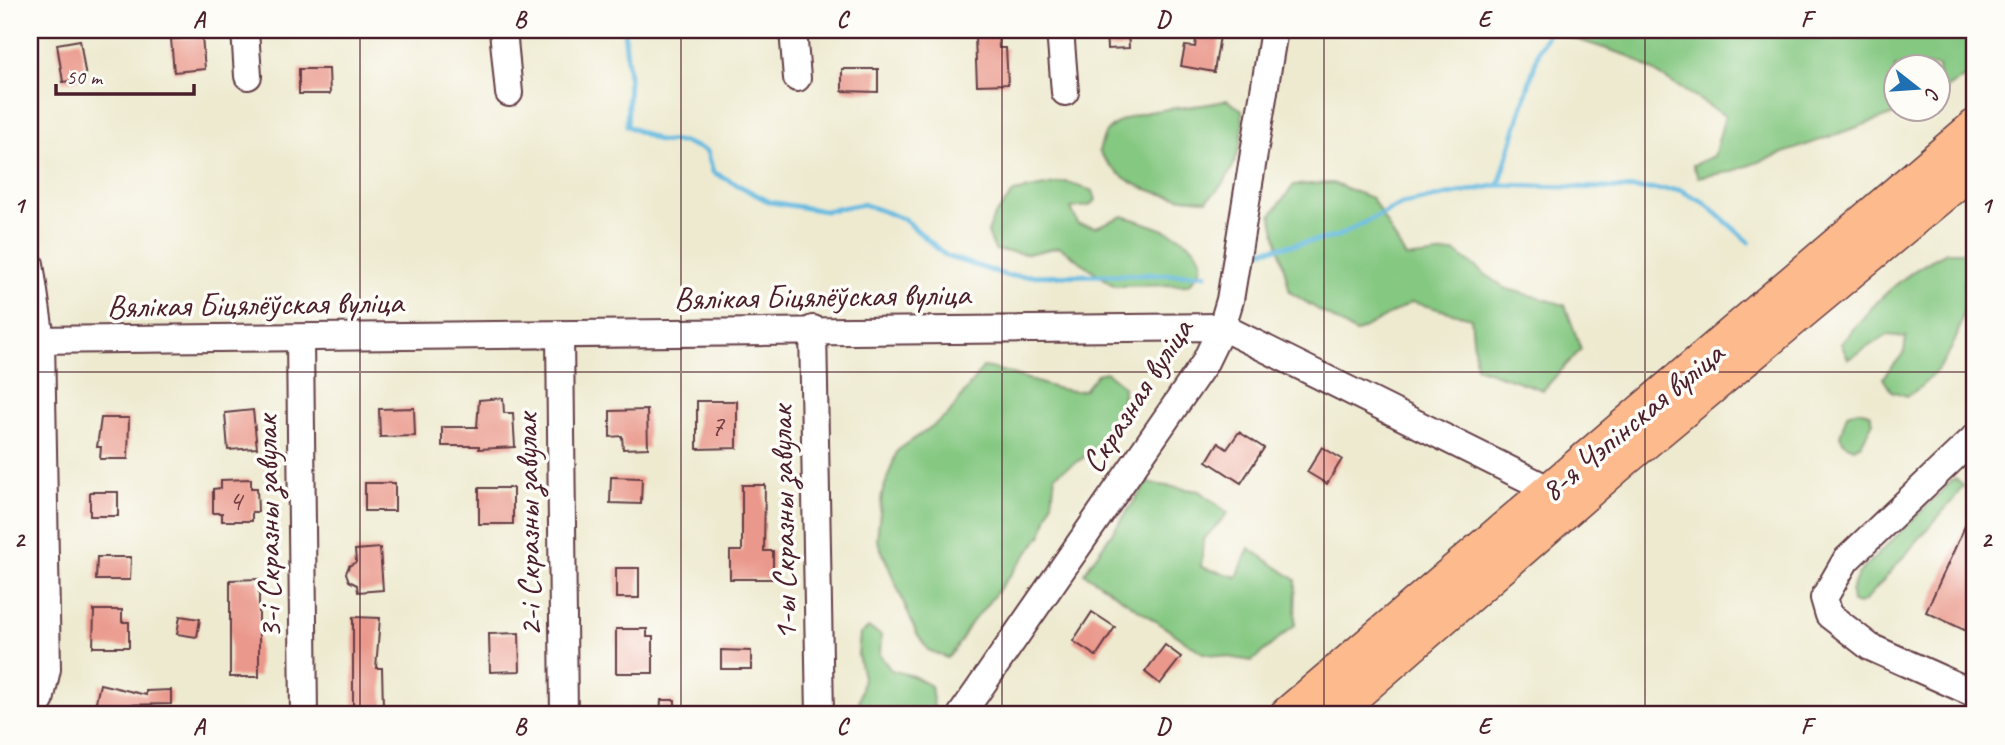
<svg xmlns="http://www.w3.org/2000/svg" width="2005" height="745" viewBox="0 0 2005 745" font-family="Caveat,sans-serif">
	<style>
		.green { fill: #84c881; stroke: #677456; stroke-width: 2 }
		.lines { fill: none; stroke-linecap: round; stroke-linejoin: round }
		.stream { stroke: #63b9e0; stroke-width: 5 }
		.building { fill: #ea988b }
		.minor-casing { stroke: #633d44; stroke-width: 30 }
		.major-casing { stroke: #633d44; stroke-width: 38 }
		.minor { stroke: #fff; stroke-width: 26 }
		.major { stroke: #fcba8d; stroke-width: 35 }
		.grid { fill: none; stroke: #4a1f2b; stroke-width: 2; stroke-opacity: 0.55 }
		.labels { text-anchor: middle; stroke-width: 7; stroke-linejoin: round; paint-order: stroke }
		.number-label { font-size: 30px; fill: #723d43 }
		.street-label { font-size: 33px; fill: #4a1f2b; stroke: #fdfcf7 }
		.neatline { fill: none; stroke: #4a1f2b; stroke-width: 2.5 }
		.grid-label { font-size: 23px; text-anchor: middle; font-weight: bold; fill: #4a1f2b }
	</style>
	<rect width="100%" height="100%" fill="#fdfcf7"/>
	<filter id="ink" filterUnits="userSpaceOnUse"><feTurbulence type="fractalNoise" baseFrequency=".0143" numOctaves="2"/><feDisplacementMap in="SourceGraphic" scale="14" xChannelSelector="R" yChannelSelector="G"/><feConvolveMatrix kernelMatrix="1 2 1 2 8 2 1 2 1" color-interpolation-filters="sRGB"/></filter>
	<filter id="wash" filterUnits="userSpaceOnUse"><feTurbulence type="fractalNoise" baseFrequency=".00686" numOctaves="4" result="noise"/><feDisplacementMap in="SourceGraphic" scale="28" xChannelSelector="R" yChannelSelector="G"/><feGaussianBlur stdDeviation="1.57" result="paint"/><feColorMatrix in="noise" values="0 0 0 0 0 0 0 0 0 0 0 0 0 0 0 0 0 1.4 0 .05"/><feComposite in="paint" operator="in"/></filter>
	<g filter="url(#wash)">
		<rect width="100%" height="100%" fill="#eeead0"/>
		<g class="green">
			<path d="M1547,30H1975V71L1939,93L1938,66H1896V108L1908,109L1730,172L1698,177L1693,165L1714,156L1725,116L1629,56Z"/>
			<path d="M1227,100L1242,110C1246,144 1233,179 1207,200C1166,198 1122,189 1099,151C1101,145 1103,136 1107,131C1132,104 1193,111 1227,100Z"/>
			<path d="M1066,182L1093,191L1096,200L1089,206L1071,208L1078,224L1096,227L1123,216C1145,224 1206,237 1201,267C1200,273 1193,280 1189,285L1114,286L1060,247L1027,254L995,250L988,233L993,218L1014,192Z"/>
			<path d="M1332,183L1372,198L1406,258L1455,252L1504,288L1565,305L1581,349L1543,390L1476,367L1471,318L1412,302L1356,333L1290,292L1271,215L1294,185Z"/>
			<path d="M1947,252H1975V287C1961,303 1964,319 1956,338C1947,361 1928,384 1907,396L1891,391L1883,378L1904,353L1906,337L1887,335L1848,359L1841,344C1874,303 1899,275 1947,252Z"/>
			<path d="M983,367C1015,370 1058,396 1084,390L1097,374L1106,372L1123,386C1124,441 1095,450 1055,475L1052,502L1042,535L980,613C964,627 963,645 947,658L928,650L916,632L877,539L882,494L897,451L948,415Z"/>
			<path d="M1858,410L1870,413L1873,422L1861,444L1854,448L1845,444L1840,436L1847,414Z"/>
			<path d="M1955,478L1963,486L1953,500L1866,600L1859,604L1852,602L1851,592L1858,574Z"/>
			<path d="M1147,483L1199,491L1228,513L1203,540L1201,567L1237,577L1249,548L1296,580L1295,625L1252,661L1203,653L1084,573Z"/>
			<path d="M869,628L881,635L880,655L891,670L913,676L931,686L934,708L931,715H857L863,677L858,655L860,634Z"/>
		</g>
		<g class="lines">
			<g class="stream">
				<path d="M624,30L629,77L627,126L659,141L683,142L707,151L713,172L770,202L825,211L863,204L904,219L946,256L1008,276L1206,274"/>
				<path d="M1499,185L1540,47L1550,30"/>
				<path d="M1252,252L1336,237L1402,204L1499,185L1680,190L1705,203L1749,242"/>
			</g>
		</g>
		<g id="blocks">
			<g class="building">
				<path d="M1106,30H1128L1129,48L1107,49Z"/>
				<path d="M1197,32L1220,36L1214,72L1181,66L1185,46L1195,47Z"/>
				<path d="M998,36L999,48H1006L1008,84L977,85L975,37Z"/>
				<path d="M202,37L205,69L174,72L171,39Z"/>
				<path d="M80,40L86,78L63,82L57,44Z"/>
				<path d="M299,69H329L330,94H299Z"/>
				<path d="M842,69H878V92L842,91Z"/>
				<path d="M503,398L504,413H513L515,447L479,449V446H442V427H477L479,400Z"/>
				<path d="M697,401H737V448L697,449Z"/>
				<path d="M414,408L415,436L380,437L379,409Z"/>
				<path d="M253,410L257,448L228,450L225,413Z"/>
				<path d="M647,410L648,448L623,449L622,436L610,437V411Z"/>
				<path d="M101,418H129L128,459H100L101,447H97Z"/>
				<path d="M1239,432L1264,448L1241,483L1207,461L1218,443L1227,449Z"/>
				<path d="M1322,447L1342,459L1327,484L1307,472Z"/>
				<path d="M611,477L642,478L641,504L610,503Z"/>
				<path d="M251,479V488H257L258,512H252V521H222V513H213V489L221,488V480Z"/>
				<rect x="365" y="483" width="30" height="28"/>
				<path d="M742,485H765L764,551H773V579H730V551H742Z"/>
				<rect x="479" y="488" width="34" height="36"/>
				<rect x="90" y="492" width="28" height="24"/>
				<path d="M1975,504V635L1926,612Z"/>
				<path d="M380,548L383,590L358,592L357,585L349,581L346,573L349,566L356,562L355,550Z"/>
				<path d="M97,557H131L130,580H96Z"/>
				<rect x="616" y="568" width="23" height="30"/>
				<path d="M259,579V677H230V580Z"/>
				<path d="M94,610H122V622H129V647H93Z"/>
				<path d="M1092,612L1115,627L1096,656L1073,641Z"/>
				<path d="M180,616L200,619L197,637L177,634Z"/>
				<path d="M353,617L380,618L376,668H382L383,706H353Z"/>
				<path d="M616,629H647V637H653V673H616Z"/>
				<path d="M519,633L520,671L490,672L489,634Z"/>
				<path d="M1165,645L1181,657L1160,684L1145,672Z"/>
				<path d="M721,650L751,651V669H721Z"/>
				<path d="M100,684L146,695V691L171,690V704L124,705L122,715H93Z"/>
				<path d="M661,700H675V715H660Z"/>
			</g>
		</g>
	</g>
	<g filter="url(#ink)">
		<use href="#blocks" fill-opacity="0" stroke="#633d44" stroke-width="2"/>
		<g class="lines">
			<g class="minor-casing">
				<g id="minor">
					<path d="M245,30L248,76"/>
					<path d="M503,30L509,93"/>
					<path d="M793,30L797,78"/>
					<path d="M1060,30L1065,92"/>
					<path d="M30,264L41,340L47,669L40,701L31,715"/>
					<path d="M813,329L820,715"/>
					<path d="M560,334L564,715"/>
					<path d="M300,338L304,715"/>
					<path d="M30,340L1222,327L1550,490L1565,500"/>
					<path d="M1975,437L1846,560L1824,598L1829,615L1870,647L1975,694"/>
					<path d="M961,715L1204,364L1222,327L1230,300L1274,30"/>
				</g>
			</g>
			<g class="major-casing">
				<g id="major">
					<path d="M1287,715L1975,127"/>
					<path d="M1331,715L1623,460L1975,167"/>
				</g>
			</g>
			<use href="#minor" class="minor"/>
			<use href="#major" class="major"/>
		</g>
	</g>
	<path class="grid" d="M360,30V715M681,30V715M1002,30V715M1324,30V715M1645,30V715M30,372H1975"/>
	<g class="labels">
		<g class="number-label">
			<text x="717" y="435">7</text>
			<text x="235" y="510">4</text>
		</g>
		<g class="street-label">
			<text transform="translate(822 295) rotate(-1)" y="12">Вялікая Біцялёўская вуліца</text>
			<text transform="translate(255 303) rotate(-1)" y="12">Вялікая Біцялёўская вуліца</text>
			<text transform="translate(1136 395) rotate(-57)" y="12">Скразная вуліца</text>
			<text transform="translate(1631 421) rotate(-40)" y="12">8-я Чэпінская вуліца</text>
			<text transform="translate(782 523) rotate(-91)" y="12">1-ы Скразны завулак</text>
			<text transform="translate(527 525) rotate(-91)" y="12">2-і Скразны завулак</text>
			<text transform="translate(267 527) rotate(-91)" y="12">3-і Скразны завулак</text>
		</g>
	</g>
	<rect width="2005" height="745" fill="none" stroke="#fdfcf7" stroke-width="77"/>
	<g transform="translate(1917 88) rotate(107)"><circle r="33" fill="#fdfcf7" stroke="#b5a4a5" stroke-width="2"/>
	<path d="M0-5L12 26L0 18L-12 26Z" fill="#1f6fb2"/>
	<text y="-10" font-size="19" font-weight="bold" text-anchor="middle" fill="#4a1f2b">С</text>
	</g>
	<path d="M56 84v10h138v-10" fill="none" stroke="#4a1f2b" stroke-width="3.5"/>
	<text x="66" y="84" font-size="21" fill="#4a1f2b" stroke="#fdfcf7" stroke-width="5" paint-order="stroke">50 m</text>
	<rect x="38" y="38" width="1928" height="668" class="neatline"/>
	<g class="grid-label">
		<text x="199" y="27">A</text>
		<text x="520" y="27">B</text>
		<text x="842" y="27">C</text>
		<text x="1163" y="27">D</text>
		<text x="1484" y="27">E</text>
		<text x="1806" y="27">F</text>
		<text x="19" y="213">1</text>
		<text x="1986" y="213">1</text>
		<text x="19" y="547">2</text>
		<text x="1986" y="547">2</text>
		<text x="199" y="734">A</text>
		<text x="520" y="734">B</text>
		<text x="842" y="734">C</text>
		<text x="1163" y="734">D</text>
		<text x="1484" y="734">E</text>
		<text x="1806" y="734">F</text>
	</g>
</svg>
